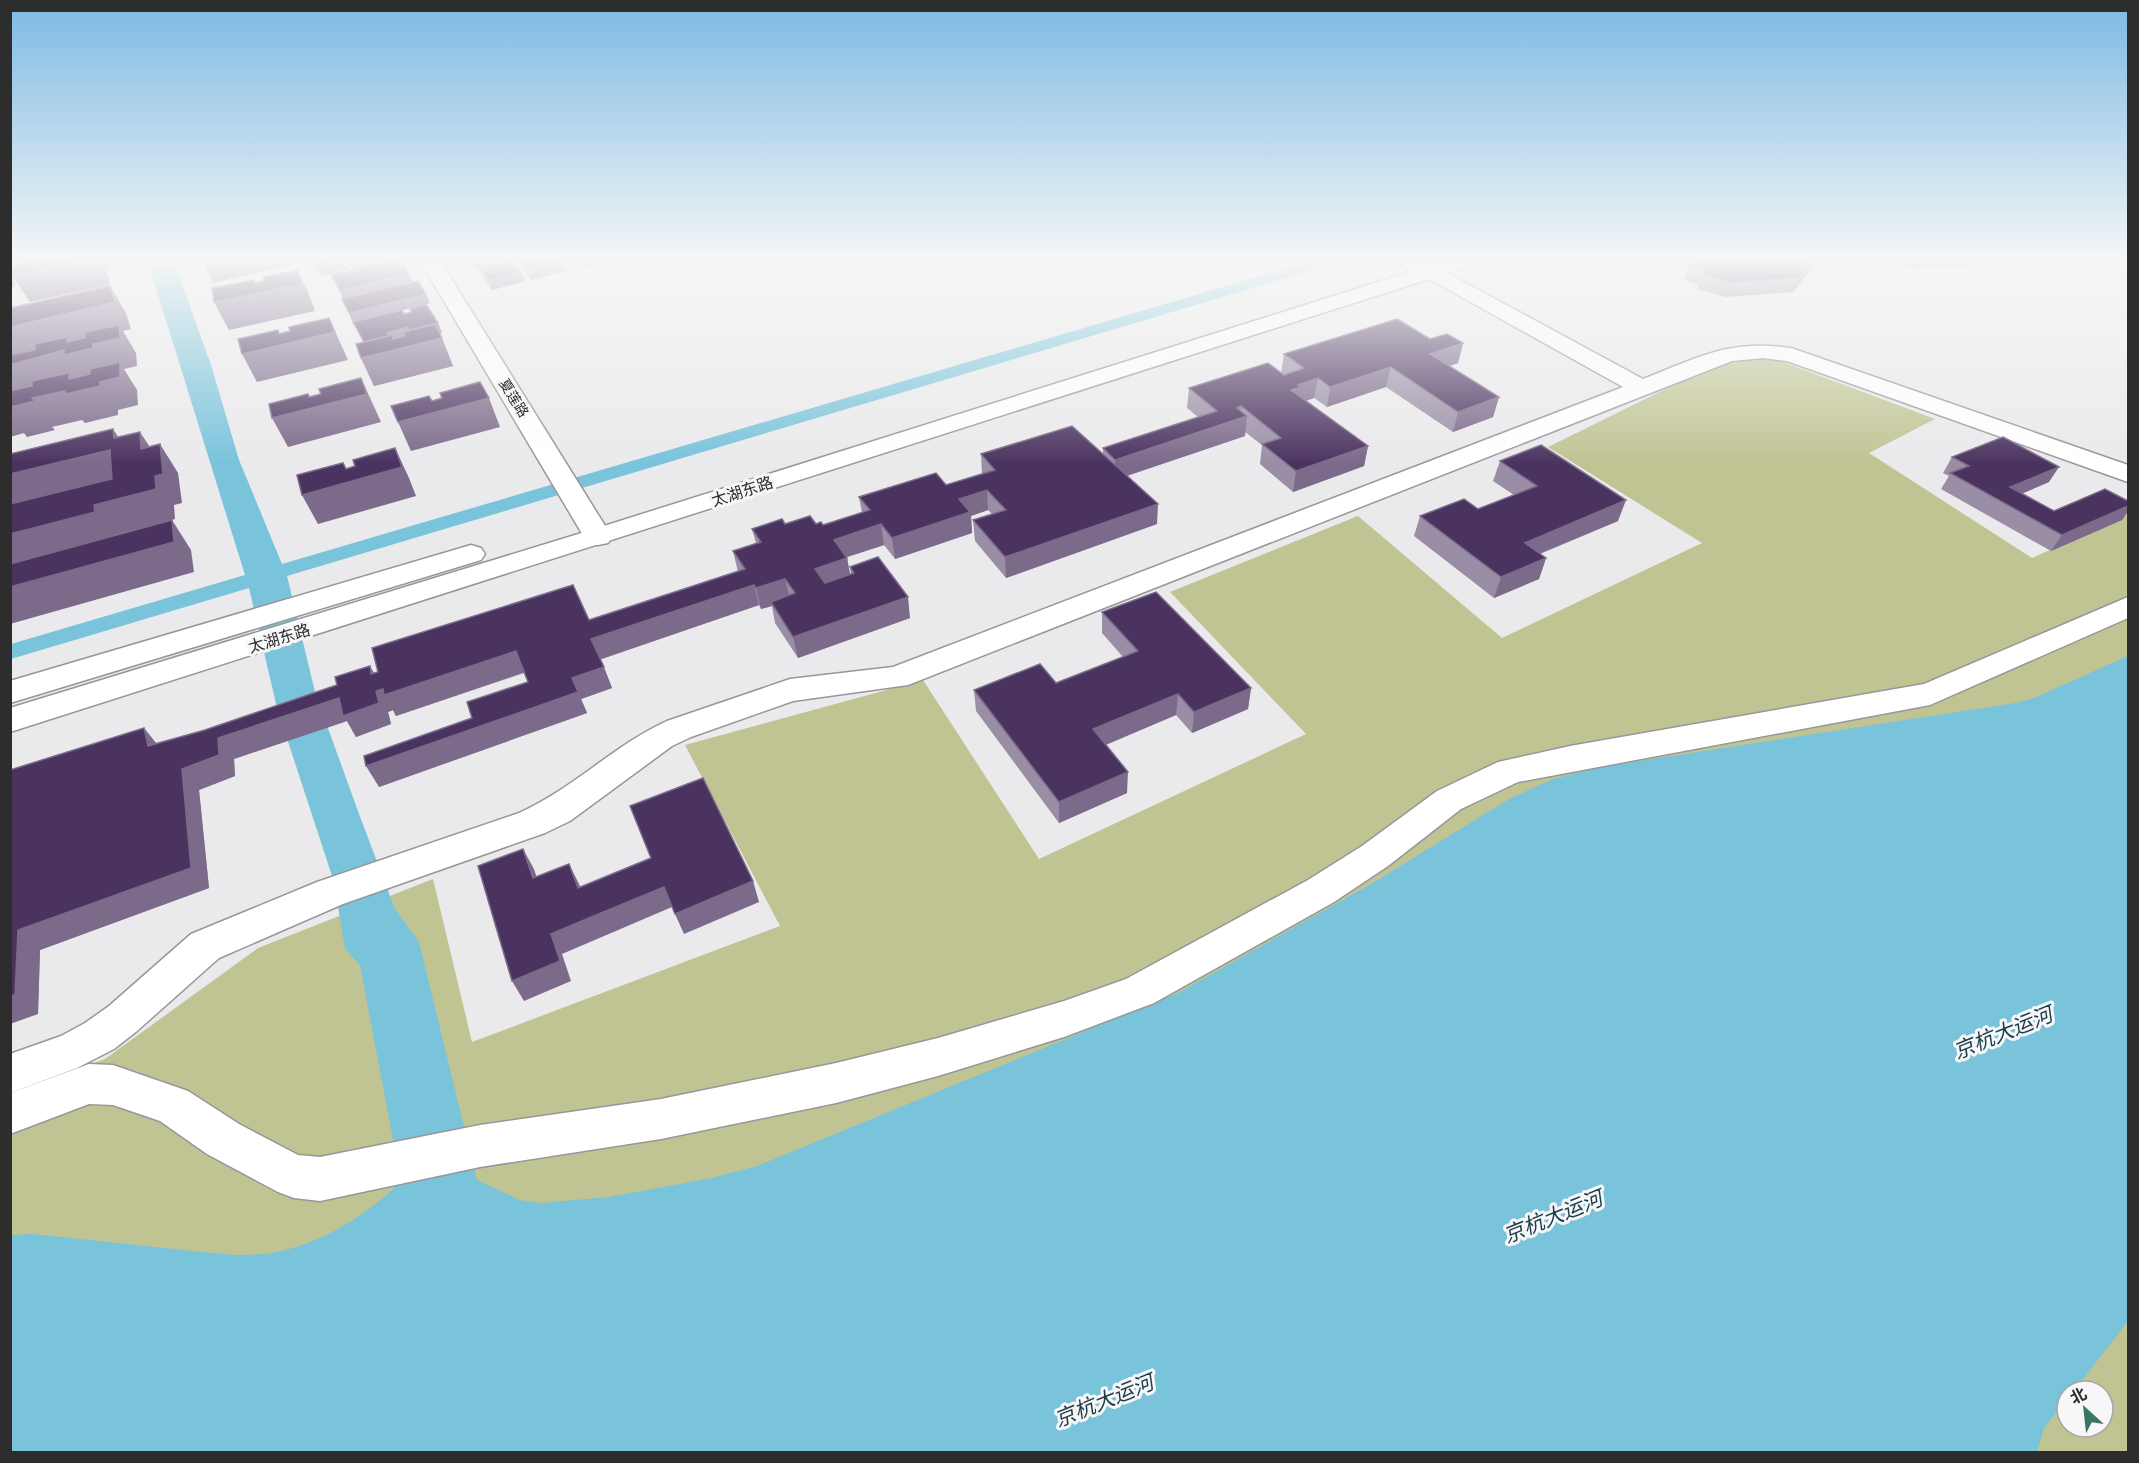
<svg xmlns="http://www.w3.org/2000/svg" width="2139" height="1463" viewBox="0 0 2139 1463" font-family="Arial,'Noto Sans SC',sans-serif">
	<style>
		.green { fill: #c0c493; fill-rule: evenodd }
		.water { fill: #79c3db }
		.lines { fill: none; stroke-linecap: round; stroke-linejoin: round }
		.street-casing { stroke: #97979a; stroke-width: 3 }
		.secondary-casing { stroke: #97979a; stroke-width: 3 }
		.primary-casing { stroke: #97979a; stroke-width: 3 }
		.street { fill: #fff; fill-rule: evenodd }
		.secondary { fill: #fff; fill-rule: evenodd }
		.primary { fill: #fff; fill-rule: evenodd }
		.wall { fill: #9a8ea6; fill-rule: evenodd }
		.shaded-wall { fill: #7b6a8a }
		.building { fill: #4b3360; stroke: #7b6a8a; stroke-width: 1.5 }
		.labels { text-anchor: middle; stroke-width: 6; stroke-linejoin: round; paint-order: stroke }
		.far-street-label { font-size: 14px; fill: #2d2d2e; stroke: #f7f7f9 }
		.street-label { font-size: 16px; fill: #2d2d2e; stroke: #f7f7f9 }
		.near-water-label { font-size: 21px; font-style: italic; fill: #1a3d48; stroke: #f7f7f9 }
	</style>
	<rect width="100%" height="100%" fill="#eaeaec"/>
	<path class="green" d="M1740,352L1770,357L1935,419L1869,453L2032,558L2128,515V1452H11V1094L105,1059L258,948L433,879L472,1042L780,926L685,745L923,680L1039,859L1306,734L1170,592L1358,516L1502,638L1702,543L1548,447ZM2067,1391H2103V1427H2067Z"/>
	<path class="water" d="M147,259H173L211,365L239,460L282,564L1318,259H1350L287,576L315,692L359,814L395,909L419,942L477,1180L520,1200L541,1203L609,1197L712,1178L757,1166L1178,993L1371,884L1509,799L1553,779L1606,766L2016,703L2034,698L2128,656V1321L2074,1391H2067V1399L2044,1428L2037,1452H11L10,1235L33,1234C80,1239 127,1244 174,1249C206,1252 238,1258 270,1253C316,1246 361,1219 394,1188V1145L360,965L345,949L334,882L277,708L249,588L11,659V644L245,575Z"/>
	<g class="lines">
		<g class="street-casing">
			<g id="street">
				<path d="M1431,266L1438,268L1643,379C1699,357 1729,339 1791,348L2128,465V482L1787,361L1763,358L1732,361L908,685L793,701L691,737L672,746L570,821L545,833L343,904L219,958L137,1031L114,1049L77,1068L10,1093V1054L61,1036L85,1023L109,1006L191,934L317,882L519,813C573,789 614,745 667,721L790,679L893,667L1623,387L1424,276L1421,272L1424,268Z"/>
				<path d="M2128,597V618L1930,705L1518,782L1461,809L1388,866L1334,902L1154,1003L1064,1037L938,1076L836,1103L661,1139L480,1167L320,1201L294,1198L278,1192L207,1154L160,1121L113,1105L89,1104L10,1134V1093L89,1064L113,1065L188,1091L239,1124L298,1155L320,1157L480,1125L661,1099L836,1063L938,1038L1064,1001L1126,979L1308,880L1362,846L1437,791L1498,762L1570,746L1924,684Z"/>
			</g>
		</g>
		<g class="secondary-casing">
			<g id="secondary">
				<path d="M10,259H47L44,263L10,271Z"/>
				<path d="M419,259H439L612,537L608,543L598,545L588,543L584,537Z"/>
				<path d="M1396,259C1412,259 1431,257 1441,272L1438,276C1425,280 1403,270 1396,259Z"/>
			</g>
		</g>
		<g class="primary-casing">
			<g id="primary">
				<path d="M1451,259H1482L1479,263L10,732V708L588,531Z"/>
				<path d="M471,545L481,548L485,554L481,560L10,703V681Z"/>
			</g>
		</g>
		<use href="#street" class="street"/>
		<use href="#secondary" class="secondary"/>
		<use href="#primary" class="primary"/>
	</g>
	<g class="wall">
		<path d="M469,259H510L522,272L525,281L492,290L483,277L479,268L476,269Z"/>
		<path d="M519,259L561,262L564,271L531,280L522,268Z"/>
		<path d="M577,259H615L585,267Z"/>
		<path d="M1873,259H1997L1994,265L1913,269Z"/>
		<path d="M392,260L413,282L426,294L430,303L426,304L438,323L442,333H440L453,366L374,386L361,358L363,342L342,299H343L331,275L353,270L349,261ZM417,307L410,309L411,312L404,314L402,310Z"/>
		<path d="M1689,266L1811,269L1793,292L1725,297L1697,289L1698,285L1684,280Z"/>
		<path d="M1430,339L1463,343L1458,363L1449,366L1499,397L1493,417L1453,432L1386,387L1327,407L1314,398L1306,401L1368,446L1364,466L1293,492L1260,464L1262,445L1245,432V436L1127,476L1157,524L1006,578L975,541L973,520L992,514L988,510L971,516L972,533L895,559L884,545L847,557L850,575H851L850,567L910,618L798,658L775,623L772,606L761,609L759,605L600,659L612,688L581,699L587,713L379,787L472,718L528,682L524,673L396,716L393,710L388,712L391,724L356,737L347,721L234,759L235,776L199,790L209,888L40,950L38,1014L10,770L156,743L205,730L374,673L589,620L738,572L733,551L756,543L752,529L785,524L823,525L862,513L859,497L946,485L982,474L981,454H1103V448L1198,417L1187,408L1189,388L1281,373L1284,354Z"/>
		<path d="M1952,457L2049,482L2021,494L2054,511L2128,501V512L2122,520L2051,551L1941,489L1949,476L1943,473Z"/>
		<path d="M1500,461L1618,521L1540,554L1546,558L1539,579L1494,598L1414,536L1420,516L1478,509L1514,495L1493,481Z"/>
		<path d="M1102,612L1251,688L1248,709L1192,733L1176,715L1106,745L1127,793L1059,823L976,711L974,690L1056,683L1123,657L1102,633Z"/>
	</g>
	<g class="shaded-wall">
		<path d="M93,259H105L109,270H105L108,275L110,285L30,302L13,277L15,286L10,287V270L13,274Z"/>
		<path d="M201,259H297L299,263L213,283Z"/>
		<path d="M359,259H392L393,262L353,270L349,261Z"/>
		<path d="M473,259H510L511,260L476,269Z"/>
		<path d="M582,259H615L585,267Z"/>
		<path d="M1814,259H1816L1811,269L1793,292L1799,278Z"/>
		<path d="M345,260L349,269L320,276L316,266Z"/>
		<path d="M561,262L564,271L531,280L528,270Z"/>
		<path d="M298,270L310,297L315,311L229,330L214,302L254,280L261,292Z"/>
		<path d="M522,272L525,281L492,290L489,280Z"/>
		<path d="M409,273L413,282L344,300L340,290Z"/>
		<path d="M110,286L126,313L131,329L123,331L136,353L137,366L124,369L137,390L138,405L118,410V415L85,423L82,420L52,427L55,430L27,437L24,433L10,437V327Z"/>
		<path d="M426,294L430,303L353,323L349,313Z"/>
		<path d="M329,318L348,360L257,382L242,354L285,344Z"/>
		<path d="M438,323L442,333L414,340L410,330Z"/>
		<path d="M408,327L412,337L369,352L387,333Z"/>
		<path d="M442,338L453,366L374,386L361,358Z"/>
		<path d="M1463,343L1458,363L1426,374L1430,354Z"/>
		<path d="M1391,367L1386,387L1327,407L1330,387Z"/>
		<path d="M361,378L381,422L288,447L272,418L308,394L314,407Z"/>
		<path d="M1318,378L1314,398L1298,403L1291,390L1298,385Z"/>
		<path d="M1499,397L1493,417L1453,432L1458,412Z"/>
		<path d="M489,398L500,427L411,451L398,422Z"/>
		<path d="M1241,406L1239,418L1247,416L1245,436L1114,480L1115,460Z"/>
		<path d="M113,429L132,458L114,438Z"/>
		<path d="M140,432L159,461L160,444L178,473L182,503L174,505L175,519L115,535L116,542L10,570V534L94,505L141,449Z"/>
		<path d="M1368,446L1364,466L1293,492L1296,471Z"/>
		<path d="M395,448L409,478L416,496L318,524L302,495L343,463L353,481Z"/>
		<path d="M110,450L129,479L10,509V474Z"/>
		<path d="M2059,467L2049,482L2002,502L2010,487Z"/>
		<path d="M987,490L988,510L971,516L972,533L895,559L892,538L959,499Z"/>
		<path d="M1626,500L1618,521L1517,563L1525,543Z"/>
		<path d="M1158,504L1157,524L1006,578L1005,557Z"/>
		<path d="M2128,506V512L2122,520L2051,551L2062,535Z"/>
		<path d="M172,520L191,550L194,572L10,624V587Z"/>
		<path d="M881,524L884,545L838,560L834,540Z"/>
		<path d="M847,558L851,579L819,589L815,569Z"/>
		<path d="M1546,558L1539,579L1494,598L1501,577Z"/>
		<path d="M785,579L790,599L771,602L772,606L761,609L756,588Z"/>
		<path d="M754,585L759,605L599,660L591,639Z"/>
		<path d="M908,597L910,618L798,658L793,637Z"/>
		<path d="M516,651L525,672L396,716L393,710L388,712L391,724L356,737L347,721L234,759L235,776L199,790L209,888L40,950L38,1014L10,1024V996L18,930L182,769L218,738L371,674L370,666L382,687Z"/>
		<path d="M604,667L612,688L581,699L587,713L379,787L366,766L572,678Z"/>
		<path d="M1251,688L1248,709L1192,733L1194,712Z"/>
		<path d="M1178,694L1176,715L1093,750V729Z"/>
		<path d="M144,728L161,749L148,746Z"/>
		<path d="M1128,772L1127,793L1059,823V802Z"/>
		<path d="M523,849L534,869L544,899L533,878Z"/>
		<path d="M569,864L579,884L588,908L578,888Z"/>
		<path d="M753,881L759,902L684,934L675,914Z"/>
		<path d="M664,887L672,907L562,954L571,981L524,1001L512,981L551,934Z"/>
	</g>
	<g class="building">
		<path d="M39,259H93L12,275V264Z"/>
		<path d="M313,259H344L345,260L316,266Z"/>
		<path d="M396,259H400L409,273L340,290L331,275Z"/>
		<path d="M519,259H559L561,262L528,270Z"/>
		<path d="M1696,259H1814L1799,278L1731,282L1702,275L1705,271L1689,266Z"/>
		<path d="M512,260L522,272L489,280L479,268Z"/>
		<path d="M298,270L302,284L214,302L212,288L254,280L255,283L264,281L263,277Z"/>
		<path d="M418,281L426,294L349,313L342,299Z"/>
		<path d="M110,286L115,302L10,327V308Z"/>
		<path d="M426,304L438,323L410,330L408,327L387,333L389,336L364,342L353,322L402,310L404,314L412,312L410,309Z"/>
		<path d="M329,318L335,332L242,354L238,339L278,330L279,334L290,331L289,327Z"/>
		<path d="M1397,319L1430,339L1447,334L1463,343L1430,354L1499,397L1458,412L1391,367L1330,387L1318,378L1298,385L1301,387L1291,390L1368,446L1296,471L1262,444L1281,438L1241,406L1237,408L1247,416L1115,460L1103,448L1217,411L1189,388L1268,363L1284,375L1304,368L1284,354Z"/>
		<path d="M435,324L442,338L361,358L356,344L392,335L393,339L405,336L403,332Z"/>
		<path d="M119,325L120,338L93,344V348L64,355V350L10,365V355L35,350V344L67,337V342L85,338V332Z"/>
		<path d="M120,362V377L100,382V386L65,394V391L32,398L35,401L10,407V391L32,386V381L69,373V379L90,374V369Z"/>
		<path d="M361,378L367,394L272,418L269,404L308,394L309,397L321,394L319,389Z"/>
		<path d="M480,382L489,398L398,422L391,406L429,396L432,401L442,398L440,393Z"/>
		<path d="M1072,426L1158,504L1005,557L973,520L1006,510L987,490L959,499L970,512L892,538L881,524L834,540L847,558L815,569L825,583L854,573L850,567L878,557L908,597L793,637L771,602L795,593L785,579L756,588L754,585L591,639L604,667L572,678L578,692L366,766L364,756L472,718L467,702L528,682L516,651L384,695L383,689L376,691L379,703L343,716L339,698L218,738L219,755L182,769L191,868L18,930L15,995L10,996V770L144,728L148,746L205,730L337,685L335,677L370,666L371,674L378,672L372,648L573,585L589,620L745,569L733,551L761,542L752,529L782,519L785,524L810,516L816,524L821,522L823,525L870,510L859,497L936,473L946,485L995,470L981,454Z"/>
		<path d="M113,429L114,438L140,432L141,449L160,444L163,474L155,476L156,489L94,505L95,512L10,534V504L112,479L110,450L10,474V454Z"/>
		<path d="M2003,437L2059,467L2010,487L2054,511L2105,489L2128,501V506L2062,535L1950,473L1969,466L1952,457Z"/>
		<path d="M1541,445L1626,500L1525,543L1546,558L1501,577L1420,516L1464,499L1478,509L1537,486L1500,461Z"/>
		<path d="M395,448L402,467L302,495L297,475L343,463L346,469L355,466L353,460Z"/>
		<path d="M172,520L174,542L10,587V564Z"/>
		<path d="M1156,592L1251,688L1194,712L1178,694L1093,729L1128,772L1059,802L974,690L1040,664L1056,683L1138,651L1102,612Z"/>
		<path d="M703,778L753,881L675,914L664,887L589,918L551,934L560,961L512,981L478,866L523,849L533,878L569,864L578,888L651,858L630,806Z"/>
	</g>
	<linearGradient id="sky" x2="0" y2="1"><stop stop-color="#7bbae3"/><stop offset="0.56" stop-color="#f6f6f6"/><stop offset="1" stop-color="#f6f6f6" stop-opacity="0"/></linearGradient>
	<rect width="2139" height="464" fill="url(#sky)"/>
	<g class="labels">
		<g class="far-street-label">
			<text transform="translate(514 398) rotate(58)" y="5">夏莲路</text>
		</g>
		<g class="street-label">
			<text transform="translate(742 491) rotate(-18)" y="6">太湖东路</text>
			<text transform="translate(279 638) rotate(-17)" y="6">太湖东路</text>
		</g>
		<g class="near-water-label">
			<text transform="translate(2003 1033) rotate(-22)" y="7">京杭大运河</text>
			<text transform="translate(1553 1217) rotate(-22)" y="7">京杭大运河</text>
			<text transform="translate(1104 1401) rotate(-22)" y="7">京杭大运河</text>
		</g>
	</g>
	<rect width="2139" height="1463" fill="none" stroke="#2d2d2e" stroke-width="24"/>
	<g transform="translate(2085 1409) rotate(333)"><circle r="28" fill="#f7f7f9" stroke="#a6a6a8" stroke-width="1.5"/>
	<path d="M0-4.5L10 22L0 15L-10 22Z" fill="#397764"/>
	<text y="-9" font-size="16" font-weight="bold" text-anchor="middle" fill="#2d2d2e">北</text>
	</g>
</svg>
